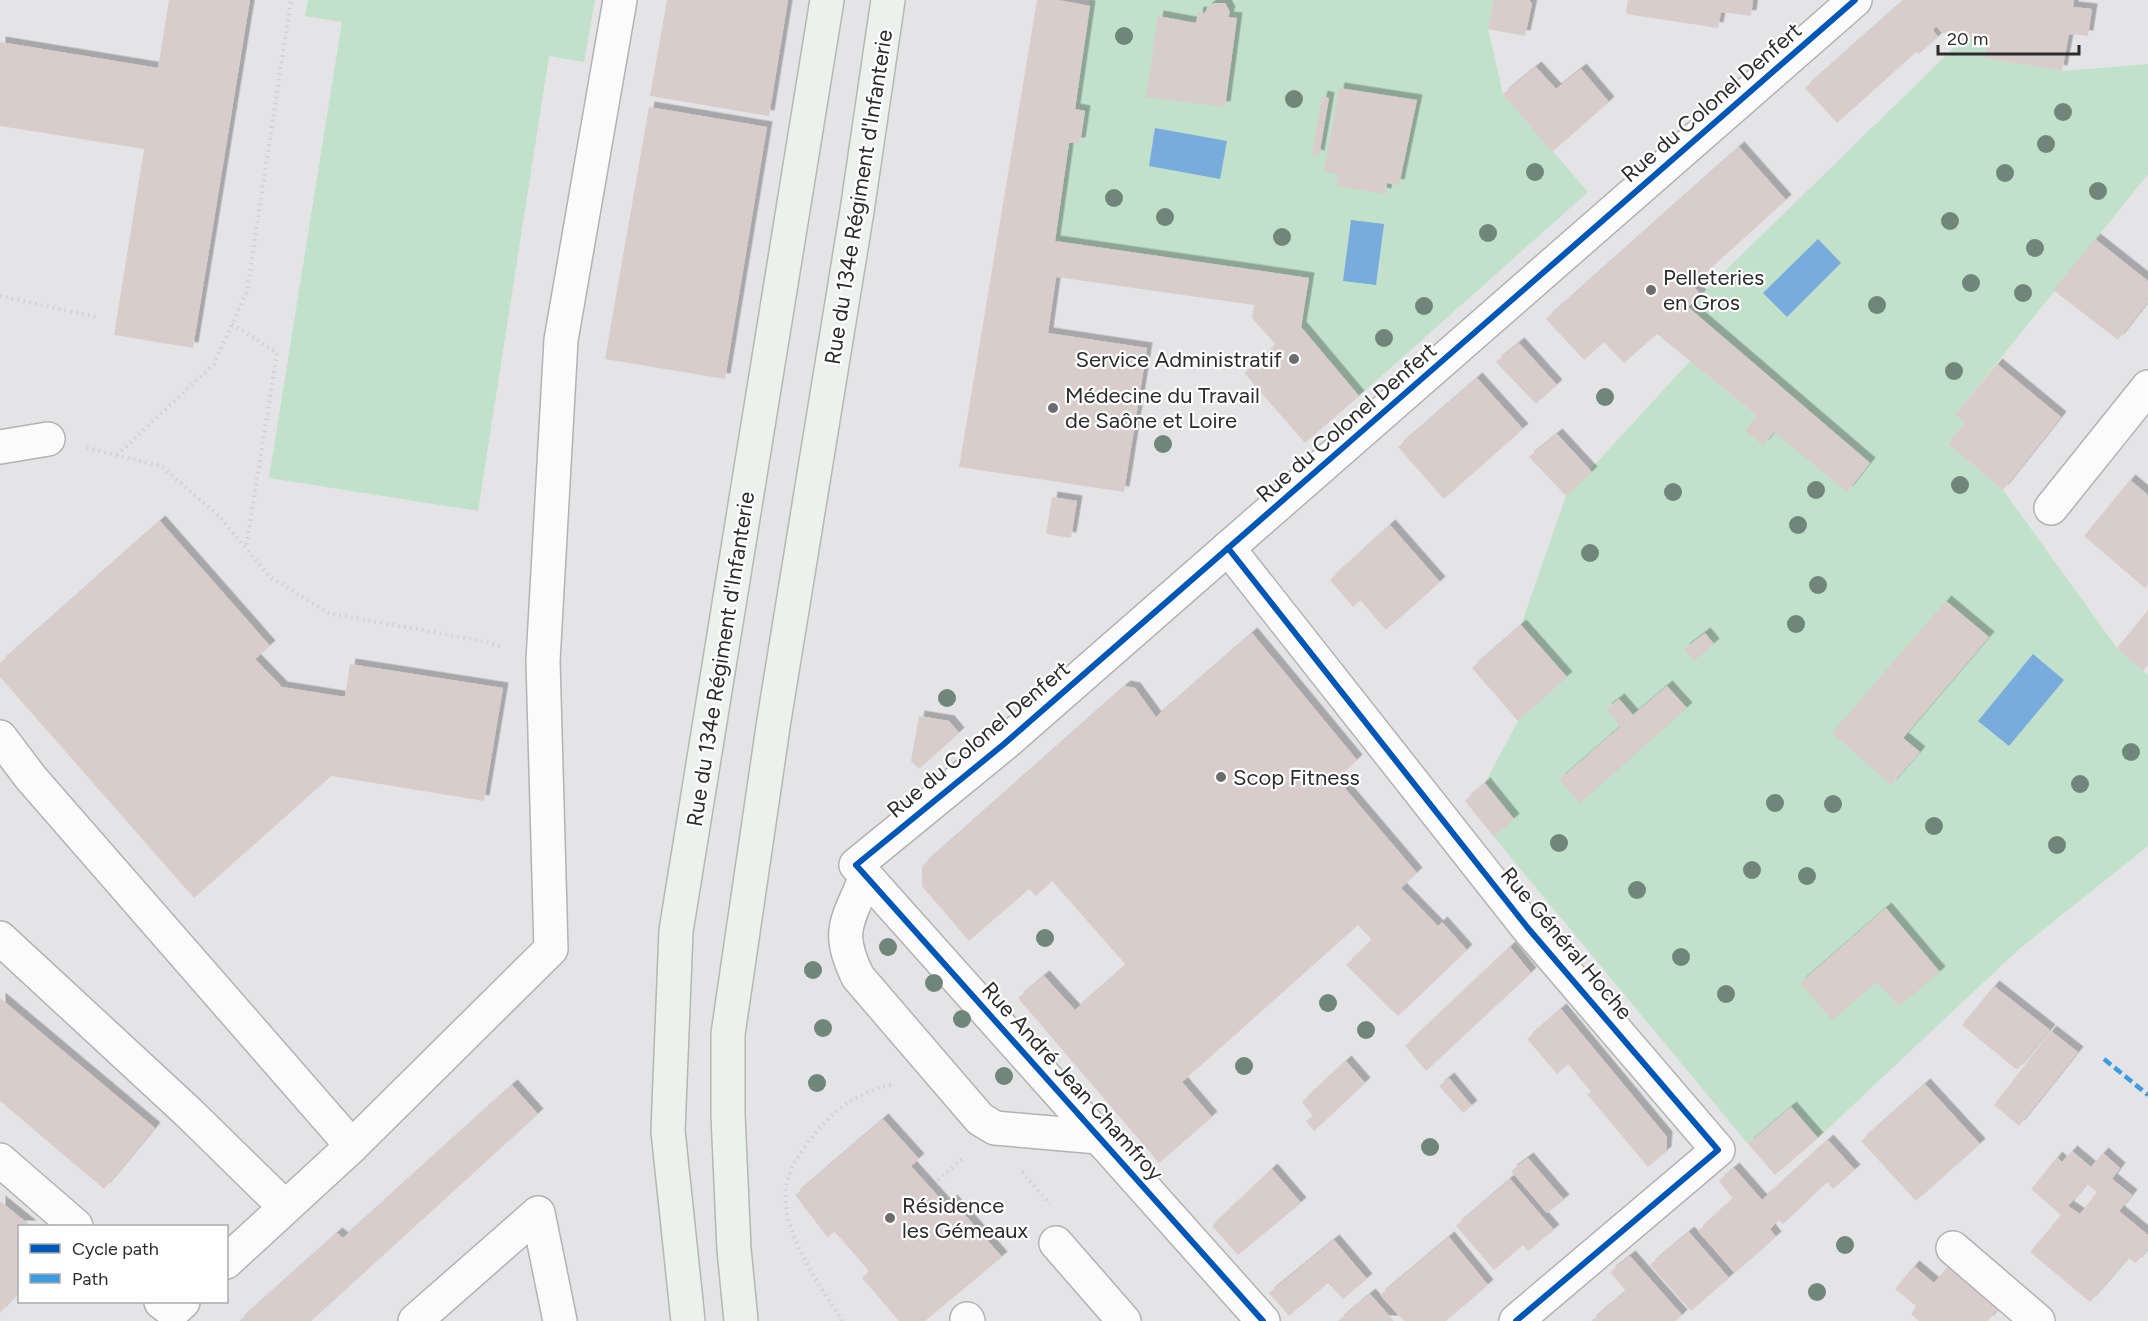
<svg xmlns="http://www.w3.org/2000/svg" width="2148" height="1321" viewBox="0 0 2148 1321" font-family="Figtree,sans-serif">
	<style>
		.green { fill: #c1e1cb }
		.water { fill: #79abdd }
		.building { fill: #d9cdcc; fill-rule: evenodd; filter: url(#shadow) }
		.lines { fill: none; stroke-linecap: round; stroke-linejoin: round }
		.minor-casing { stroke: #b2b2b4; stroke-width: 36 }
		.major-casing { stroke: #b2b8b2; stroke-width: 36 }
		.path { stroke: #d0d0d2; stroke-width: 4; stroke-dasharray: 1.5 4.5; stroke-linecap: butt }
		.minor { stroke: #fbfbfb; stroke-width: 33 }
		.major { stroke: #edf1ed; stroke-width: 33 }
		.quiet { stroke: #3d9ce1; stroke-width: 4.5; stroke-dasharray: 9 4.5; stroke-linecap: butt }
		.cycleway-casing { stroke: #fff; stroke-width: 10 }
		.cycleway { stroke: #0057b8; stroke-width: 6 }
		.tree { fill: #71867a }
		.poi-dot { fill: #6c6c6e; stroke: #fff; stroke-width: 2 }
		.labels { text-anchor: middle; stroke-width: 4.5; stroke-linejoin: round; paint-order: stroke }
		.street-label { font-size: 22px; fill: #2c2c2d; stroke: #fff }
		.poi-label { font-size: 22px; fill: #2c2c2d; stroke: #fff; text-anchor: start }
	</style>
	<defs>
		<filter id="shadow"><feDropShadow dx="5.5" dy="-5.5" stdDeviation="0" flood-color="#0004"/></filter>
	</defs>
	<rect width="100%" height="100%" fill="#e4e4e6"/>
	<g class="green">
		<path d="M308,0H595L584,62L549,56L478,511L269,478L342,22L305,16Z"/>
		<path d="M1090,0H1493L1488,29L1503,94L1588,192L1359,396L1301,327L1308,278L1055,241L1069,143H1080L1085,111L1075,109Z"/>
		<path d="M1965,37L1987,41L1985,58L2062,71L2148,64V174L1956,414L1965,422L1948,444L2003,490L2117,648L2148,675V846L2018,950L1818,1138L1791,1107L1748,1144L1494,837L1514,819L1485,783L1518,721L1566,678L1521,625L1566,496L1690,361L1847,491L1870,463L1688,307Z"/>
	</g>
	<g class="water">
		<path d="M1155,128L1227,141L1220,179L1149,166Z"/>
		<path d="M1351,220L1384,224L1376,285L1343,281Z"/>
		<path d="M1818,239L1841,263L1787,317L1763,293Z"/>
		<path d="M2033,654L2064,680L2009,746L1978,721Z"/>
	</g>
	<g class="building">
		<path d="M169,0H250L193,348L114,335L144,149L0,126V42L158,68Z"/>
		<path d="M667,0H788L769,116L650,96Z"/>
		<path d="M1037,0H1058L1090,6L1075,109L1085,111L1080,143H1069L1055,241L1309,278L1301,327L1359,396L1305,443L1244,373L1276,345L1252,318L1254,305L1056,277L1048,333L1147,348L1124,492L959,467Z"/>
		<path d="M1493,0H1529L1532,4L1525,36L1488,29Z"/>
		<path d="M1628,0H1753L1751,16L1721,12L1718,28L1626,14Z"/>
		<path d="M1904,0H2074L2073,7L2092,9L2088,36L2069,34L2062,71L1985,58L1987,41L1942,33L1936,26L1933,30L1938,37L1919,54L1916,52L1837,123L1805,88Z"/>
		<path d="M1214,3H1225L1230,12L1228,17L1237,18L1225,107L1146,97L1158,16L1196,23L1198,12L1205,13L1207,8Z"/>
		<path d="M1536,67L1556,89L1581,69L1609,102L1552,152L1503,94Z"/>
		<path d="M1339,88L1417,100L1399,185L1387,183L1386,194L1336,186L1338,174L1324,172Z"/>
		<path d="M1322,96L1329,98L1319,156L1312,154Z"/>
		<path d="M649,107L767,127L725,379L605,359Z"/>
		<path d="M1739,147L1786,200L1692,285L1701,295L1688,307L1870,463L1847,492L1774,432L1763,446L1745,430L1757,416L1657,334L1624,363L1604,342L1584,360L1546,319Z"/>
		<path d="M2095,239L2148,281V302L2118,340L2053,290Z"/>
		<path d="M1519,343L1557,385L1536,404L1496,362Z"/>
		<path d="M1997,364L2061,417L2003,490L1948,444L1965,422L1955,415Z"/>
		<path d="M1477,378L1523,429L1444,499L1398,447Z"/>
		<path d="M1557,434L1592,472L1566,496L1529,457Z"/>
		<path d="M2130,480L2148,495V585L2145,588L2084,536Z"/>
		<path d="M1052,497L1077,501L1071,538L1046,534Z"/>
		<path d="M160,521L270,646L255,659L282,687L345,697L350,664L503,688L484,801L331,776L194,898L0,677V663Z"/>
		<path d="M1390,525L1440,582L1386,630L1360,600L1353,607L1330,580Z"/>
		<path d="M1946,601L1989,637L1903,738L1920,752L1891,785L1832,733Z"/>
		<path d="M2148,610V665L2143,671L2117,648Z"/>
		<path d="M1521,625L1567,677L1518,721L1472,668Z"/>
		<path d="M1252,633L1357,760L1337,779L1417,873L1401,888L1438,926L1442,922L1467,950L1398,1016L1346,965L1372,940L1358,925L1182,1082L1212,1117L1159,1163L1018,998L1044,976L1075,1010L1126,965L1052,881L1036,896L1029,889L969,941L922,886V866L1125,686L1135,688L1156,717Z"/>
		<path d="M1705,633L1714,644L1694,661L1684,649Z"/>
		<path d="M1667,686L1687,708L1580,803L1559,780L1620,727L1606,709L1619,699L1633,715Z"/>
		<path d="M919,716L949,721L959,733L919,769L911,761Z"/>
		<path d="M1485,783L1514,819L1494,837L1465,801Z"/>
		<path d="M1886,908L1940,972L1899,1006L1877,982L1832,1020L1800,983Z"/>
		<path d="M1510,947L1531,973L1426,1071L1405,1046Z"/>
		<path d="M1994,986L2050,1030L2017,1070L1962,1025Z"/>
		<path d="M0,998L155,1128L104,1189L0,1101Z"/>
		<path d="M1561,1009L1667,1137L1666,1152L1648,1167L1587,1094L1591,1092L1568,1064L1557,1074L1527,1039Z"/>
		<path d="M2051,1031L2078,1052L2019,1126L1994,1105Z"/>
		<path d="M1346,1061L1365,1083L1314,1131L1306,1121L1313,1116L1302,1102Z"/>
		<path d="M1449,1078L1472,1106L1463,1113L1439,1086Z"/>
		<path d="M1925,1084L1980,1144L1916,1201L1861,1141Z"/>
		<path d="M512,1085L538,1114L311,1321H239L337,1233L343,1238Z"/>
		<path d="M1791,1107L1818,1138L1775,1175L1748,1144Z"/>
		<path d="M883,1119L919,1159L911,1166L946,1205L952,1200L1002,1257L925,1321H899L862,1278L869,1271L834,1231L828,1238L795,1195Z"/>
		<path d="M1828,1140L1855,1170L1833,1189L1827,1182L1783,1224L1779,1220L1770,1229L1776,1237L1735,1273L1698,1231L1733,1199L1719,1181L1734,1168L1762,1200Z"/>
		<path d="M2072,1151L2091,1167L2103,1153L2120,1168L2112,1179L2132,1195L2119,1211L2148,1235V1249L2136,1263L2128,1258L2090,1302L2030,1252L2061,1215L2031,1189L2057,1157L2062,1162ZM2087,1184L2097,1192L2080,1214L2068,1206Z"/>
		<path d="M1528,1158L1564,1200L1547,1213L1511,1171Z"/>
		<path d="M1272,1169L1301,1203L1238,1255L1212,1226Z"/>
		<path d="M1510,1179L1554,1230L1528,1251L1523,1245L1494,1270L1456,1226Z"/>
		<path d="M0,1201L31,1226H20V1290L0,1313Z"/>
		<path d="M1689,1232L1729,1278L1691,1311L1650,1265Z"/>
		<path d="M1449,1237L1488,1285L1446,1321H1404L1380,1295Z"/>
		<path d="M1334,1240L1367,1279L1343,1299L1328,1283L1289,1316L1269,1293Z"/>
		<path d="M1630,1256L1682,1315L1676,1321H1591L1626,1291L1610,1272Z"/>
		<path d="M1914,1266L1934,1283L1948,1266L1998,1308L1988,1321H1919L1911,1314L1916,1306L1895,1289Z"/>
		<path d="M1370,1294L1394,1321H1338Z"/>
	</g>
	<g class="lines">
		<g class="minor-casing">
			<g id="minor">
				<path d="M0,447L48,439"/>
				<path d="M2051,508L2148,387"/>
				<path d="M1228,548L1527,927L1718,1150L1516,1321"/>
				<path d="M0,737L31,778L352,1146"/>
				<path d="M866,877C848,921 835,931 858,977L980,1119L995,1128L1098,1137"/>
				<path d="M0,938L188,1112L285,1207"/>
				<path d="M0,1160L76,1226"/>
				<path d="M1056,1243L1124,1321"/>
				<path d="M1953,1248L2038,1321"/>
				<path d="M226,1262L352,1146L551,949L543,661L561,340L620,0"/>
				<path d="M161,1302L173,1311L183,1302"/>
				<path d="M967,1319L968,1321"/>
				<path d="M415,1321L538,1213L560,1321"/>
				<path d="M1263,1321L856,865L1004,744L1855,0"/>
			</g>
		</g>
		<g class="major-casing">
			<g id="major">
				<path d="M688,1321L668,1131L676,931L827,0"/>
				<path d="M741,1321L734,1249L728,1115V1034L774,720L857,211L888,0"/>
			</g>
		</g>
		<g class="path">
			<path d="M0,296L97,317"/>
			<path d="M232,324L277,353L246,548"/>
			<path d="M87,448L161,466L219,516L270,577L328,613L487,642L503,647"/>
			<path d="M117,455L214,364L247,291L291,0"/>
			<path d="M1022,1172L1050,1204"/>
			<path d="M938,1180L964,1157"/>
			<path d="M842,1321C819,1283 774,1224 788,1178C793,1160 806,1145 817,1131C838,1106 862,1091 894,1084"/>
		</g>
		<use href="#minor" class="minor"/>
		<use href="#major" class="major"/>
		<path class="quiet" d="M2104,1059L2148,1095"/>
		<g class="cycleway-casing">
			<g id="cycleway">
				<path d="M1228,548L1527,927L1718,1150L1516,1321"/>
				<path d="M1263,1321L856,865L1004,744L1855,0"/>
			</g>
		</g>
		<use href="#cycleway" class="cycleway"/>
	</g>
	<g class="tree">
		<circle cx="1124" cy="36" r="9"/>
		<circle cx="1294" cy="99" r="9"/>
		<circle cx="2063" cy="112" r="9"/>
		<circle cx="2046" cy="144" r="9"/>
		<circle cx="1535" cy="172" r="9"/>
		<circle cx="2005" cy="173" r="9"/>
		<circle cx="2098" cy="191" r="9"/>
		<circle cx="1114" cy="198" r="9"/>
		<circle cx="1165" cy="217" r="9"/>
		<circle cx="1950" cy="221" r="9"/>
		<circle cx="1488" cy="233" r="9"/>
		<circle cx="1282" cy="237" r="9"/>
		<circle cx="2035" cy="248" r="9"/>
		<circle cx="1971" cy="283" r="9"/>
		<circle cx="2023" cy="293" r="9"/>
		<circle cx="1877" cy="305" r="9"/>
		<circle cx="1424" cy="306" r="9"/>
		<circle cx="1384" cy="338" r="9"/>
		<circle cx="1954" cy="371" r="9"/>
		<circle cx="1605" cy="397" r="9"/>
		<circle cx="1163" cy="444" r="9"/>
		<circle cx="1960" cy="485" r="9"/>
		<circle cx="1816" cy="490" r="9"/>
		<circle cx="1673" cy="492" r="9"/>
		<circle cx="1798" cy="525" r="9"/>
		<circle cx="1590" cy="553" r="9"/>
		<circle cx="1818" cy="585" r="9"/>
		<circle cx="1796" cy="624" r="9"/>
		<circle cx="947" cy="698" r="9"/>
		<circle cx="2131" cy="752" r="9"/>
		<circle cx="2080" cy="784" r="9"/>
		<circle cx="1775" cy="803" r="9"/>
		<circle cx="1833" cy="804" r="9"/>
		<circle cx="1934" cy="826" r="9"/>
		<circle cx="1559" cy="843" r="9"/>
		<circle cx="2057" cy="845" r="9"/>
		<circle cx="1752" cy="870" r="9"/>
		<circle cx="1807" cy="876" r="9"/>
		<circle cx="1637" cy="890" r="9"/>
		<circle cx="1045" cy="938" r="9"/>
		<circle cx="888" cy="947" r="9"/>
		<circle cx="1681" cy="957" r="9"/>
		<circle cx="813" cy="970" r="9"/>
		<circle cx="934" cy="983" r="9"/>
		<circle cx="1726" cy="994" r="9"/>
		<circle cx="1328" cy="1003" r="9"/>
		<circle cx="962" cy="1019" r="9"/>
		<circle cx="823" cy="1028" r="9"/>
		<circle cx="1366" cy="1030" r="9"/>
		<circle cx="1244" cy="1066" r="9"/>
		<circle cx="1004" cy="1076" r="9"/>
		<circle cx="817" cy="1083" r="9"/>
		<circle cx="1430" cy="1147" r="9"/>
		<circle cx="1845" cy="1245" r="9"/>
		<circle cx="1817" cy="1292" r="9"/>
	</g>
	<g class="poi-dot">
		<circle cx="1651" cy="290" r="6"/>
		<circle cx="1294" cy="359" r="6"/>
		<circle cx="1053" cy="408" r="6"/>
		<circle cx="1221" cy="777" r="6"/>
		<circle cx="890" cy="1218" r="6"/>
	</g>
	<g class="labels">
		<g class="street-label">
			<text transform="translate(1711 102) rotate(-41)" y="8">Rue du Colonel Denfert</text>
			<text transform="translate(858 197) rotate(-81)" y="8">Rue du 134e Régiment d'Infanterie</text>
			<text transform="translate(1346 422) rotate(-41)" y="8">Rue du Colonel Denfert</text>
			<text transform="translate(720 659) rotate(-81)" y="8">Rue du 134e Régiment d'Infanterie</text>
			<text transform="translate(978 739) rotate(-40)" y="8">Rue du Colonel Denfert</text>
			<text transform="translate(1567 943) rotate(50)" y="8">Rue Général Hoche</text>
			<text transform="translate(1073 1081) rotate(48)" y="8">Rue André Jean Chamfroy</text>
		</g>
		<g class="poi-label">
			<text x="1663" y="285">Pelleteries<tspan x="1663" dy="25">en Gros</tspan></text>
			<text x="1282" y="367" text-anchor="end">Service Administratif</text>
			<text x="1065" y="403">Médecine du Travail<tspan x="1065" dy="25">de Saône et Loire</tspan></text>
			<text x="1233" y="785">Scop Fitness</text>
			<text x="902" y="1213">Résidence<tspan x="902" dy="25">les Gémeaux</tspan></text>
		</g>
	</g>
	<rect x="18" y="1225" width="210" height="78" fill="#ffffff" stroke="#ababab" stroke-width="1.5"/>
	<rect x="30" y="1244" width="30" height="9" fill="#0057b8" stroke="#ababab" stroke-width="1.5"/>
	<text x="72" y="1255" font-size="18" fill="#2c2c2d">Cycle path</text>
	<rect x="30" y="1274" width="30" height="9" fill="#3d9ce1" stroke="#ababab" stroke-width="1.5"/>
	<text x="72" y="1285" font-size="18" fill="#2c2c2d">Path</text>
	<path d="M1938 45v9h141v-9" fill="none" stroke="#2c2c2d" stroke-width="3"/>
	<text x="1947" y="45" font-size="18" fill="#2c2c2d" stroke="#ffffff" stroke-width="4.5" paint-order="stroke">20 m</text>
</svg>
